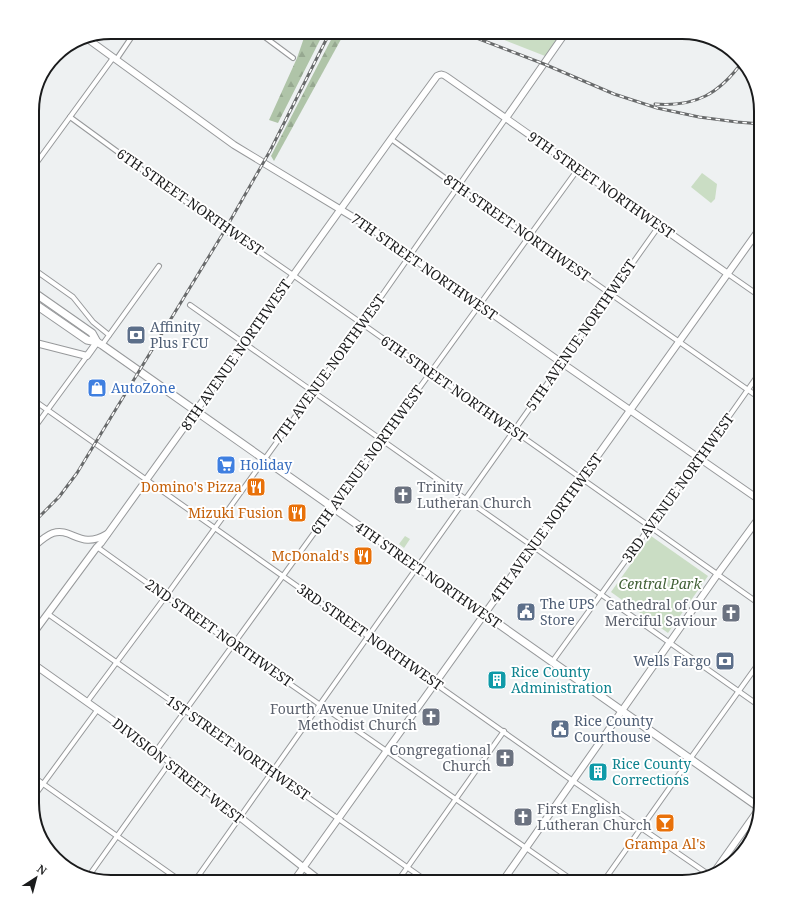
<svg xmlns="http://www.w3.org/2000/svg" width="793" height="914" viewBox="0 0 793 914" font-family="'Noto Serif',serif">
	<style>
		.forest { fill: url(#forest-firs) }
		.park { fill: #caddc4 }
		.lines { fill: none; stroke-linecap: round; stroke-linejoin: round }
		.street-casing { stroke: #97999b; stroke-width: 6 }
		.secondary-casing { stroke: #97999b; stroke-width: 8 }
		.primary-casing { stroke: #97999b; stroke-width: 9 }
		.street { stroke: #fff; stroke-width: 4 }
		.secondary { stroke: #fff; stroke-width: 6 }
		.primary { stroke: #fff; stroke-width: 7 }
		.rail-casing { stroke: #686a6b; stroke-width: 3 }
		.rail { stroke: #fff; stroke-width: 1.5; stroke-dasharray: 4.5; stroke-linecap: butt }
		.labels { text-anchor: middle; stroke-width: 4; stroke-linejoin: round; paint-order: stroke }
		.street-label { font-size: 14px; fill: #1a1b1c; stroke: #fff }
		.service-label { font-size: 14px; fill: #4e5e75; stroke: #fff; text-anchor: start }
		.shop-label { font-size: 14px; fill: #366cbe; stroke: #fff; text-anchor: start }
		.food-label { font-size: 14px; fill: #c56008; stroke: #fff; text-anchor: end }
		.worship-label { font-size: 14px; fill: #5b616d; stroke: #fff; text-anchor: end }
		.park-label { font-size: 14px; font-style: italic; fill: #426137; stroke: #fff }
		.culture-label { font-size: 14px; fill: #0d838f; stroke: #fff; text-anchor: start }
		.rim { fill: none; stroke: #1a1b1c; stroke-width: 2 }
	</style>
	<defs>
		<pattern id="forest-firs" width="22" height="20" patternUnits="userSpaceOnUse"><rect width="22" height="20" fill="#afc4a8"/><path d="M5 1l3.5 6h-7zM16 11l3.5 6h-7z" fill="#96a890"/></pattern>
	</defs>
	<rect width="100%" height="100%" fill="#eef1f2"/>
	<g class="forest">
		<path d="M306,32H324L278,123L269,120L297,58Z"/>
		<path d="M335,32H345L274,161L271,156Z"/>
	</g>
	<g class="park">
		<path d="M484,32H562L545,56Z"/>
		<path d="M702,173L717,184L715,199L711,203L691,187Z"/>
		<path d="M405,536L410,539L404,548L399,544Z"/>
		<path d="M651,536L708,576L668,633L611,592Z"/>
	</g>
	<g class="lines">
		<g class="street-casing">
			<g id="street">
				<path d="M258,32L293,58"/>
				<path d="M116,60L135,32"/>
				<path d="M70,117L237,239L257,250L293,275L761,605"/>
				<path d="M391,139L459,188L761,399"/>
				<path d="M32,169L113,58"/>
				<path d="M32,268L73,297L93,322L109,335"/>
				<path d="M728,274L761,297"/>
				<path d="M190,305L761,707"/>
				<path d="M102,345L159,266"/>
				<path d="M32,399L573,781L708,874"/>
				<path d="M32,431L87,356"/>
				<path d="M97,547L234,645L575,882"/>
				<path d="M48,614L428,882"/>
				<path d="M552,662L699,459L761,371"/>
				<path d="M87,702L166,596L362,324L506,118"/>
				<path d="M156,751L578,169"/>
				<path d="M32,776L182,882"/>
				<path d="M32,799L98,709"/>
				<path d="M88,877L170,762"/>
				<path d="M194,882L659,226"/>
				<path d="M397,882L504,731"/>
				<path d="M603,882L690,759L761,660"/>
			</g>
		</g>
		<g class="secondary-casing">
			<g id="secondary">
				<path d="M85,37L234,145L366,225L562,363L761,501"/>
				<path d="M506,118L566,32"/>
				<path d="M32,342L87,356L97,342"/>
				<path d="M32,548C38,543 45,536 53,533C72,527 80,550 107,534"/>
				<path d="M32,635L97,547L101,543L391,139L437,76C441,74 443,74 447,77L728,274"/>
				<path d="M32,663L156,751L322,882"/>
				<path d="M715,871L761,806"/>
				<path d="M293,882L761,227"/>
				<path d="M502,882L717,575L761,515"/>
			</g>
		</g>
		<g class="primary-casing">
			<g id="primary">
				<path d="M32,291L92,333L97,342"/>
				<path d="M32,302L87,340L97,342L102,345L760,808"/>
			</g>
		</g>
		<use href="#street" class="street"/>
		<use href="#secondary" class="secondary"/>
		<use href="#primary" class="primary"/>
		<g class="rail-casing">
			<g id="rail">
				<path d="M461,32L544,64L614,94L657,108L699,117L737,122L761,124"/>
				<path d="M655,104C696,107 719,94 743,61"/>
				<path d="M32,524L59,497L77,473L222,235L270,151L330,32"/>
			</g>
		</g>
		<use href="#rail" class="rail"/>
	</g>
	<defs>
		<g id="bank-square" transform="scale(1)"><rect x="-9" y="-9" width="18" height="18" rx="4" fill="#5c6f8a" stroke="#fff"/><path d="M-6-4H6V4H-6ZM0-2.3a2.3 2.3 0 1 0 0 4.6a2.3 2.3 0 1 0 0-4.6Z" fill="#fff"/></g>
		<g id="shop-square" transform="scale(1)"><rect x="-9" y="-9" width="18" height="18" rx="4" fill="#3f7fe0" stroke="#fff"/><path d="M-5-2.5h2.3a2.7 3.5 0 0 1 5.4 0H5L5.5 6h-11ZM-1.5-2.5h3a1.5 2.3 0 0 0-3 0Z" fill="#fff"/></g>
		<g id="supermarket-square" transform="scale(1)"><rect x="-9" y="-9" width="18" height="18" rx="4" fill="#3f7fe0" stroke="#fff"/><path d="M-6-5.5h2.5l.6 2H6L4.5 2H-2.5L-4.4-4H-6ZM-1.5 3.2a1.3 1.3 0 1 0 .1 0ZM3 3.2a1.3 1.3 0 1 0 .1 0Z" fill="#fff"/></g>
		<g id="restaurant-square" transform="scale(1)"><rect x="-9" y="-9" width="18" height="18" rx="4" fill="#e8710a" stroke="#fff"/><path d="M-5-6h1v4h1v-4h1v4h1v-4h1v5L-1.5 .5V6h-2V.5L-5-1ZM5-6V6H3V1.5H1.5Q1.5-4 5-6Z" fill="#fff"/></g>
		<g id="church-square" transform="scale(1)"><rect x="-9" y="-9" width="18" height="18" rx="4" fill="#6b7280" stroke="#fff"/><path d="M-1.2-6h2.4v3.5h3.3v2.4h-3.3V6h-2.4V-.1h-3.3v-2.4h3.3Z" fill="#fff"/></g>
		<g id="civic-square" transform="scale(1)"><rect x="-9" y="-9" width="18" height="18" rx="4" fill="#5c6f8a" stroke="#fff"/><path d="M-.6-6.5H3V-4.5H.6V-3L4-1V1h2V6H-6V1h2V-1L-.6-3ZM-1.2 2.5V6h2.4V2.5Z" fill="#fff"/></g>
		<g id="building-square" transform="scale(1)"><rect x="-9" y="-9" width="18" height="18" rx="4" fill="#0f9aa8" stroke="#fff"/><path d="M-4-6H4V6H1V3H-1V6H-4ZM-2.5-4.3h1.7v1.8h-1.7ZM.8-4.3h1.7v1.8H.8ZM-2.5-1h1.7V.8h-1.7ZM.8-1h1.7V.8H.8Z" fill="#fff"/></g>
		<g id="bar-square" transform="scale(1)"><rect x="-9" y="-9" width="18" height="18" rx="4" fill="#e8710a" stroke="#fff"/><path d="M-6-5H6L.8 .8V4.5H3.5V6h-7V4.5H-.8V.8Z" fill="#fff"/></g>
	</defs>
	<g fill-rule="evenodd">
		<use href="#bank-square" x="136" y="335"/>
		<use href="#shop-square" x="97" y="388"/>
		<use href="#supermarket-square" x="226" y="465"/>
		<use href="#restaurant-square" x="256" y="487"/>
		<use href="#church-square" x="403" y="495"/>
		<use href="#restaurant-square" x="297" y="513"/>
		<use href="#restaurant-square" x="363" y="556"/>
		<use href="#civic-square" x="526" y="612"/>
		<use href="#church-square" x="731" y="613"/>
		<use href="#bank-square" x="725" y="661"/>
		<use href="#building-square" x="497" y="680"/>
		<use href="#church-square" x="431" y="717"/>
		<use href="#civic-square" x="560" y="729"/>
		<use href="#church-square" x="505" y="758"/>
		<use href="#building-square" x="598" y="772"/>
		<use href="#church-square" x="523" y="817"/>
		<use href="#bar-square" x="665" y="823"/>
	</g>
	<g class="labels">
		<g class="street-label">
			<text transform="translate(601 185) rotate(35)" y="5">9TH STREET NORTHWEST</text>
			<text transform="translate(190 202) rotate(35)" y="5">6TH STREET NORTHWEST</text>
			<text transform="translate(517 228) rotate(35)" y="5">8TH STREET NORTHWEST</text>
			<text transform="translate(424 267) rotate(35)" y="5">7TH STREET NORTHWEST</text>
			<text transform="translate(581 335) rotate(-55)" y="5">5TH AVENUE NORTHWEST</text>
			<text transform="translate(236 355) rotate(-55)" y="5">8TH AVENUE NORTHWEST</text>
			<text transform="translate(329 369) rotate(-54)" y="5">7TH AVENUE NORTHWEST</text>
			<text transform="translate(454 389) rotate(35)" y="5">6TH STREET NORTHWEST</text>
			<text transform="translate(367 460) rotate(-54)" y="5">6TH AVENUE NORTHWEST</text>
			<text transform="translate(678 488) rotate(-54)" y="5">3RD AVENUE NORTHWEST</text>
			<text transform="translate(546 528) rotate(-54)" y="5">4TH AVENUE NORTHWEST</text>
			<text transform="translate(428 575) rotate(35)" y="5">4TH STREET NORTHWEST</text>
			<text transform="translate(219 633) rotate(35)" y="5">2ND STREET NORTHWEST</text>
			<text transform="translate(370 637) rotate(35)" y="5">3RD STREET NORTHWEST</text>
			<text transform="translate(238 748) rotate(35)" y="5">1ST STREET NORTHWEST</text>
			<text transform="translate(178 771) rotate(38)" y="5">DIVISION STREET WEST</text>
		</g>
		<g class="service-label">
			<text x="150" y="332">Affinity<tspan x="150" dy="16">Plus FCU</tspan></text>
			<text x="540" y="609">The UPS<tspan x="540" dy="16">Store</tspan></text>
			<text x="711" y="666" text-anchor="end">Wells Fargo</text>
			<text x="574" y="726">Rice County<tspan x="574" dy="16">Courthouse</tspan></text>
		</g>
		<g class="shop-label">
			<text x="111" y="393">AutoZone</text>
			<text x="240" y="470">Holiday</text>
		</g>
		<g class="food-label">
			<text x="242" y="492">Domino's Pizza</text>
			<text x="283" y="518">Mizuki Fusion</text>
			<text x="349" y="561">McDonald's</text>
			<text x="665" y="849" text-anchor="middle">Grampa Al's</text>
		</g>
		<g class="worship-label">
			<text x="417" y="492" text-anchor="start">Trinity<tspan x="417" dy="16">Lutheran Church</tspan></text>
			<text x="717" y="610">Cathedral of Our<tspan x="717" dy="16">Merciful Saviour</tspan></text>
			<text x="417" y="714">Fourth Avenue United<tspan x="417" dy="16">Methodist Church</tspan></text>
			<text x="491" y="755">Congregational<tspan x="491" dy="16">Church</tspan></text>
			<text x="537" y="814" text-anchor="start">First English<tspan x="537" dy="16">Lutheran Church</tspan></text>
		</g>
		<g class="park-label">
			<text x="660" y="589">Central Park</text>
		</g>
		<g class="culture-label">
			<text x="511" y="677">Rice County<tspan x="511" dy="16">Administration</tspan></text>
			<text x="612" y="769">Rice County<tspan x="612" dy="16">Corrections</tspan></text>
		</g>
	</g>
	<path d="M0 0H793V914H0ZM111 39H682A72 72 0 0 1 754 111V803A72 72 0 0 1 682 875H111A72 72 0 0 1 39 803V111A72 72 0 0 1 111 39Z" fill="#fff" fill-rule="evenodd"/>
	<path class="rim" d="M111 39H682A72 72 0 0 1 754 111V803A72 72 0 0 1 682 875H111A72 72 0 0 1 39 803V111A72 72 0 0 1 111 39Z"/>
	<g transform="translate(36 878) rotate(36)" stroke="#ffffff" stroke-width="3" paint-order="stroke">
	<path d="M0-3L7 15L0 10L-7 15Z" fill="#1a1b1c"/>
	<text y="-6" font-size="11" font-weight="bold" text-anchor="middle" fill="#1a1b1c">N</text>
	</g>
</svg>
